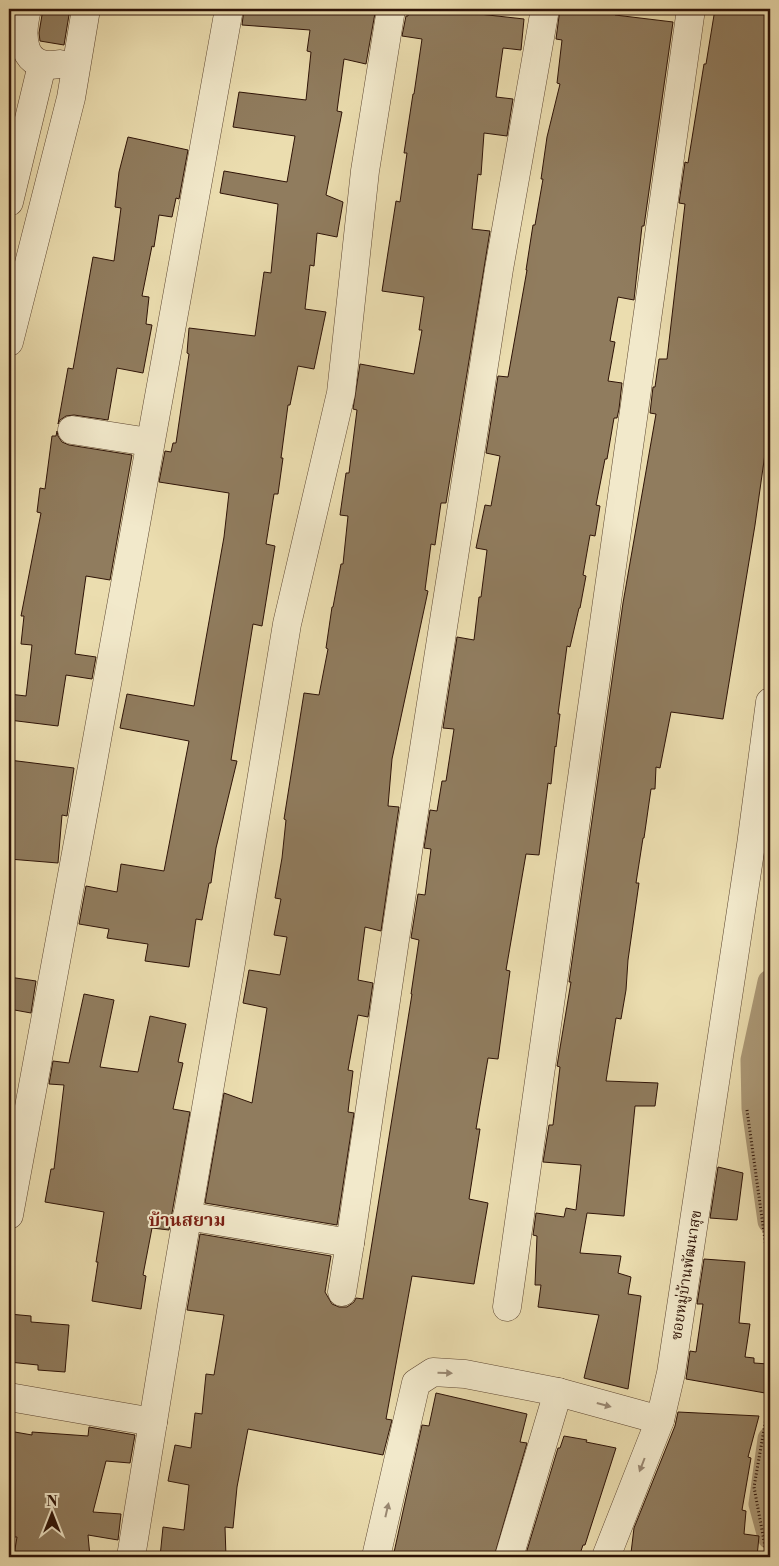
<svg xmlns="http://www.w3.org/2000/svg" width="779" height="1566" viewBox="0 0 779 1566" font-family="'Libre Bodoni','Noto Serif Thai',serif">
	<style>
		.lines { fill: none; stroke-linecap: round; stroke-linejoin: round }
		.canal { stroke: #ab9876; stroke-width: 25 }
		.building { fill: #907c5e; stroke: #2e1307 }
		.minor-casing { stroke: #5d4631; stroke-width: 29 }
		.path { stroke: #2e1307; stroke-width: 3; stroke-dasharray: 1 2.5; stroke-linecap: butt }
		.minor { stroke: #f2e9cb; stroke-width: 28 }
		.oneway { fill: #9a8973 }
		.labels { text-anchor: middle; stroke-width: 4; stroke-linejoin: round; paint-order: stroke }
		.street-label { font-size: 15px; fill: #2e1307; stroke: #f2e9cb }
		.quarter-label { font-size: 18px; font-weight: bold; fill: #7a1f14; stroke: #f2e9cb }
	</style>
	<rect width="100%" height="100%" fill="#ebddaf"/>
	<filter id="stains"><feTurbulence type="fractalNoise" baseFrequency=".004" numOctaves="4"/><feColorMatrix values="0 0 0 0 .2 0 0 0 0 .09 0 0 0 0 .02 0 0 0 .5 -.17"/></filter>
	<radialGradient id="worn" r=".72"><stop offset=".6" stop-color="#630" stop-opacity="0"/><stop offset="1" stop-color="#630" stop-opacity=".3"/></radialGradient>
	<g class="lines">
		<g class="canal">
			<path d="M770,982L753,1060L754,1108L770,1221"/>
			<path d="M770,1439L761,1504L770,1537"/>
		</g>
	</g>
	<g class="building">
		<path d="M43,9H70L64,45L40,41L39,33Z"/>
		<path d="M244,9H339L375,13L366,64L344,59L337,111L342,112L326,195L343,202L337,237L317,233L314,266L310,265L305,309L326,312L314,369L298,366L290,405H288L281,458H283L278,494H274L266,544L275,546L262,626L253,624L231,760L237,761L216,848L211,883H209L202,920L196,919L189,967L145,961L148,944L107,938L109,929L79,924L86,886L117,892L121,864L164,871L189,741L120,728L127,694L194,706L224,537L229,493L159,482L165,451L171,452L173,443H176L189,354L187,353L189,328L255,336L264,272L271,273L278,204L220,193L224,171L287,182L295,136L233,127L239,92L306,100L311,52L307,51L310,30L242,25Z"/>
		<path d="M409,9H461V12L524,19L521,50L503,48L496,97L513,99L507,136L484,133L481,175L478,174L472,229L490,231L446,503H441L435,545L431,544L425,590L428,591L392,759L388,806L399,807L381,931L365,927L358,980L373,983L368,1017L358,1015L348,1070L353,1071L348,1112L354,1113L337,1225L205,1203L224,1093L252,1103L267,1008L243,1003L249,970L280,975L287,937L274,935L281,899L275,898L282,858L286,820L284,819L304,693L319,695L328,649L326,648L332,607H333L341,564H343L348,516L340,515L346,473H349L357,410L353,409L360,364L414,374L422,330H419L424,297L382,291L396,201L400,202L407,153H404L413,94H414L422,39L402,36L406,16H408Z"/>
		<path d="M560,9H616L615,15L673,22L644,226H642L634,300L618,297L610,341L615,342L608,381L622,383L619,409L617,418H614L607,459H605L596,505L600,506L595,536L590,535L583,575L586,576L580,608H579L570,647L567,646L558,714H560L556,747L555,746L551,784L548,783L539,855L526,854L506,970L510,971L498,1059L488,1058L476,1129H480L469,1199L488,1203L474,1284L412,1276L386,1419L392,1420L383,1455L248,1429L237,1487L233,1528L225,1527L226,1557H160L163,1527L184,1530L189,1485L168,1481L175,1445L191,1448L195,1413L202,1414L206,1374L214,1375L224,1315L187,1310L200,1234L331,1256L325,1292L332,1304L339,1307H347L354,1302L356,1298L363,1299L412,994H411L419,940L411,938L418,894L425,895L431,849L424,848L430,810L437,811L442,781H446L454,729L443,728L457,637L474,640L479,597H481L487,550L476,548L485,505L491,506L500,456L486,453L498,376L508,377L527,270H526L533,225H535L543,179H541L547,137L560,84L557,83L562,40L556,39Z"/>
		<path d="M715,9H770V418L755,525L723,719L671,712L660,768L656,767L655,789H651L644,838H643L636,883H639L628,960L626,990L621,1019L616,1018L606,1081L658,1083L655,1106H635L624,1216L587,1213L580,1253L621,1256L618,1273L631,1277L628,1294L641,1296L628,1389L584,1378L599,1315L538,1307L541,1285H535L537,1236L533,1235L536,1213L564,1217L566,1208L576,1210L581,1165L543,1162L549,1125H553L560,1067L557,1066L571,982H569L623,603L656,414L650,413L653,387H655L659,359H667L685,204L679,203L685,162L688,163L704,64H706Z"/>
		<path d="M128,137L188,150L179,199L176,198L172,217L159,215L154,247L152,246L142,296L149,297L146,324L152,325L143,373L117,368L108,420L74,415L66,416L60,420L58,424L68,368L73,369L93,257L114,261L121,208L115,207L119,172Z"/>
		<path d="M57,431L58,436L62,442L69,445L132,455L110,580L86,576L75,654L96,657L92,679L66,675L58,726L9,720V694L26,696L32,645L21,644L24,616H21L41,513L37,512L40,488L45,489L52,436H56Z"/>
		<path d="M9,760L74,768L67,816L62,815L58,863L9,859Z"/>
		<path d="M9,977L36,981L31,1013L9,1009Z"/>
		<path d="M84,994L114,1000L100,1067L138,1072L150,1016L186,1024L178,1062L183,1063L173,1109L190,1112L169,1230L152,1228L143,1275L146,1276L141,1309L92,1301L98,1262H96L104,1212L45,1202L51,1169H54L64,1085L49,1084L53,1061L69,1063Z"/>
		<path d="M718,1167L743,1173L737,1220L710,1218Z"/>
		<path d="M704,1259L745,1262L739,1323L750,1324L745,1357L754,1358V1363L768,1364L767,1387L765,1393L686,1379L690,1351L696,1352L703,1304H697Z"/>
		<path d="M9,1314L31,1316V1322L69,1325L65,1372L38,1370V1365L9,1362Z"/>
		<path d="M436,1393L527,1414L520,1442L527,1443L494,1557H393L422,1425L429,1426Z"/>
		<path d="M678,1412L759,1416L748,1457L751,1458L742,1510L746,1511L744,1534L759,1536L757,1557H665L631,1553L634,1528L675,1426Z"/>
		<path d="M89,1427L135,1435L130,1463L106,1461L93,1512L121,1514L118,1540L88,1535L90,1557L14,1555L17,1537H9V1431L32,1435V1432L88,1436Z"/>
		<path d="M564,1436L587,1440L586,1442L616,1448L585,1545H583L579,1557H525L558,1448H560Z"/>
	</g>
	<g class="lines">
		<g class="minor-casing">
			<g id="minor">
				<path d="M27,9C20,37 21,71 60,64"/>
				<path d="M9,202L42,65"/>
				<path d="M9,342L71,98L86,9"/>
				<path d="M72,430L149,442"/>
				<path d="M9,1215L92,767L229,9"/>
				<path d="M187,1216L350,1243L412,825L499,269L545,9"/>
				<path d="M342,1292L350,1243"/>
				<path d="M507,1307L691,9"/>
				<path d="M9,1397L153,1422"/>
				<path d="M131,1557L172,1305L229,975L287,624L341,393L365,171L391,9"/>
				<path d="M376,1557L416,1383L433,1372L465,1374L558,1392L660,1420"/>
				<path d="M509,1557L558,1392"/>
				<path d="M606,1557L660,1420L671,1373L751,845L770,702"/>
			</g>
		</g>
		<g class="path">
			<path d="M747,1110L770,1276"/>
			<path d="M767,1557L754,1487L770,1395"/>
		</g>
		<use href="#minor" class="minor"/>
	</g>
	<defs><path id="oneway-solid" d="M-6-.8H1V-3.2L6.5 0L1 3.2V.8H-6Z" transform="scale(1.25)"/></defs>
	<g class="oneway">
		<use href="#oneway-solid" transform="translate(445 1373) rotate(2)"/>
		<use href="#oneway-solid" transform="translate(604 1405) rotate(15)"/>
		<use href="#oneway-solid" transform="translate(642 1465) rotate(111)"/>
		<use href="#oneway-solid" transform="translate(387 1510) rotate(-77)"/>
	</g>
	<g class="labels">
		<g class="street-label">
			<text transform="translate(686 1275) rotate(-81)" y="5">ซอยหมู่บ้านพัฒนาสุข</text>
		</g>
		<g class="quarter-label">
			<text x="187" y="1226">บ้านสยาม</text>
		</g>
	</g>
	<rect width="779" height="1566" fill="none" stroke="#ebddaf" stroke-width="30"/>
	<rect x="10" y="10" width="759" height="1546" fill="none" stroke="#2e1307" stroke-width="2.5"/>
	<rect x="15" y="15" width="749" height="1536" fill="none" stroke="#2e1307"/>
	<g transform="translate(52 1514)" stroke="#f2e9cb" stroke-width="4" paint-order="stroke">
	<path d="M0-4L9 19L0 12L-9 19Z" fill="#2e1307"/>
	<text y="-8" font-size="14" font-weight="bold" text-anchor="middle" fill="#2e1307">N</text>
	</g>
	<rect width="100%" height="100%" filter="url(#stains)"/>
	<rect width="100%" height="100%" fill="url(#worn)"/>
</svg>
